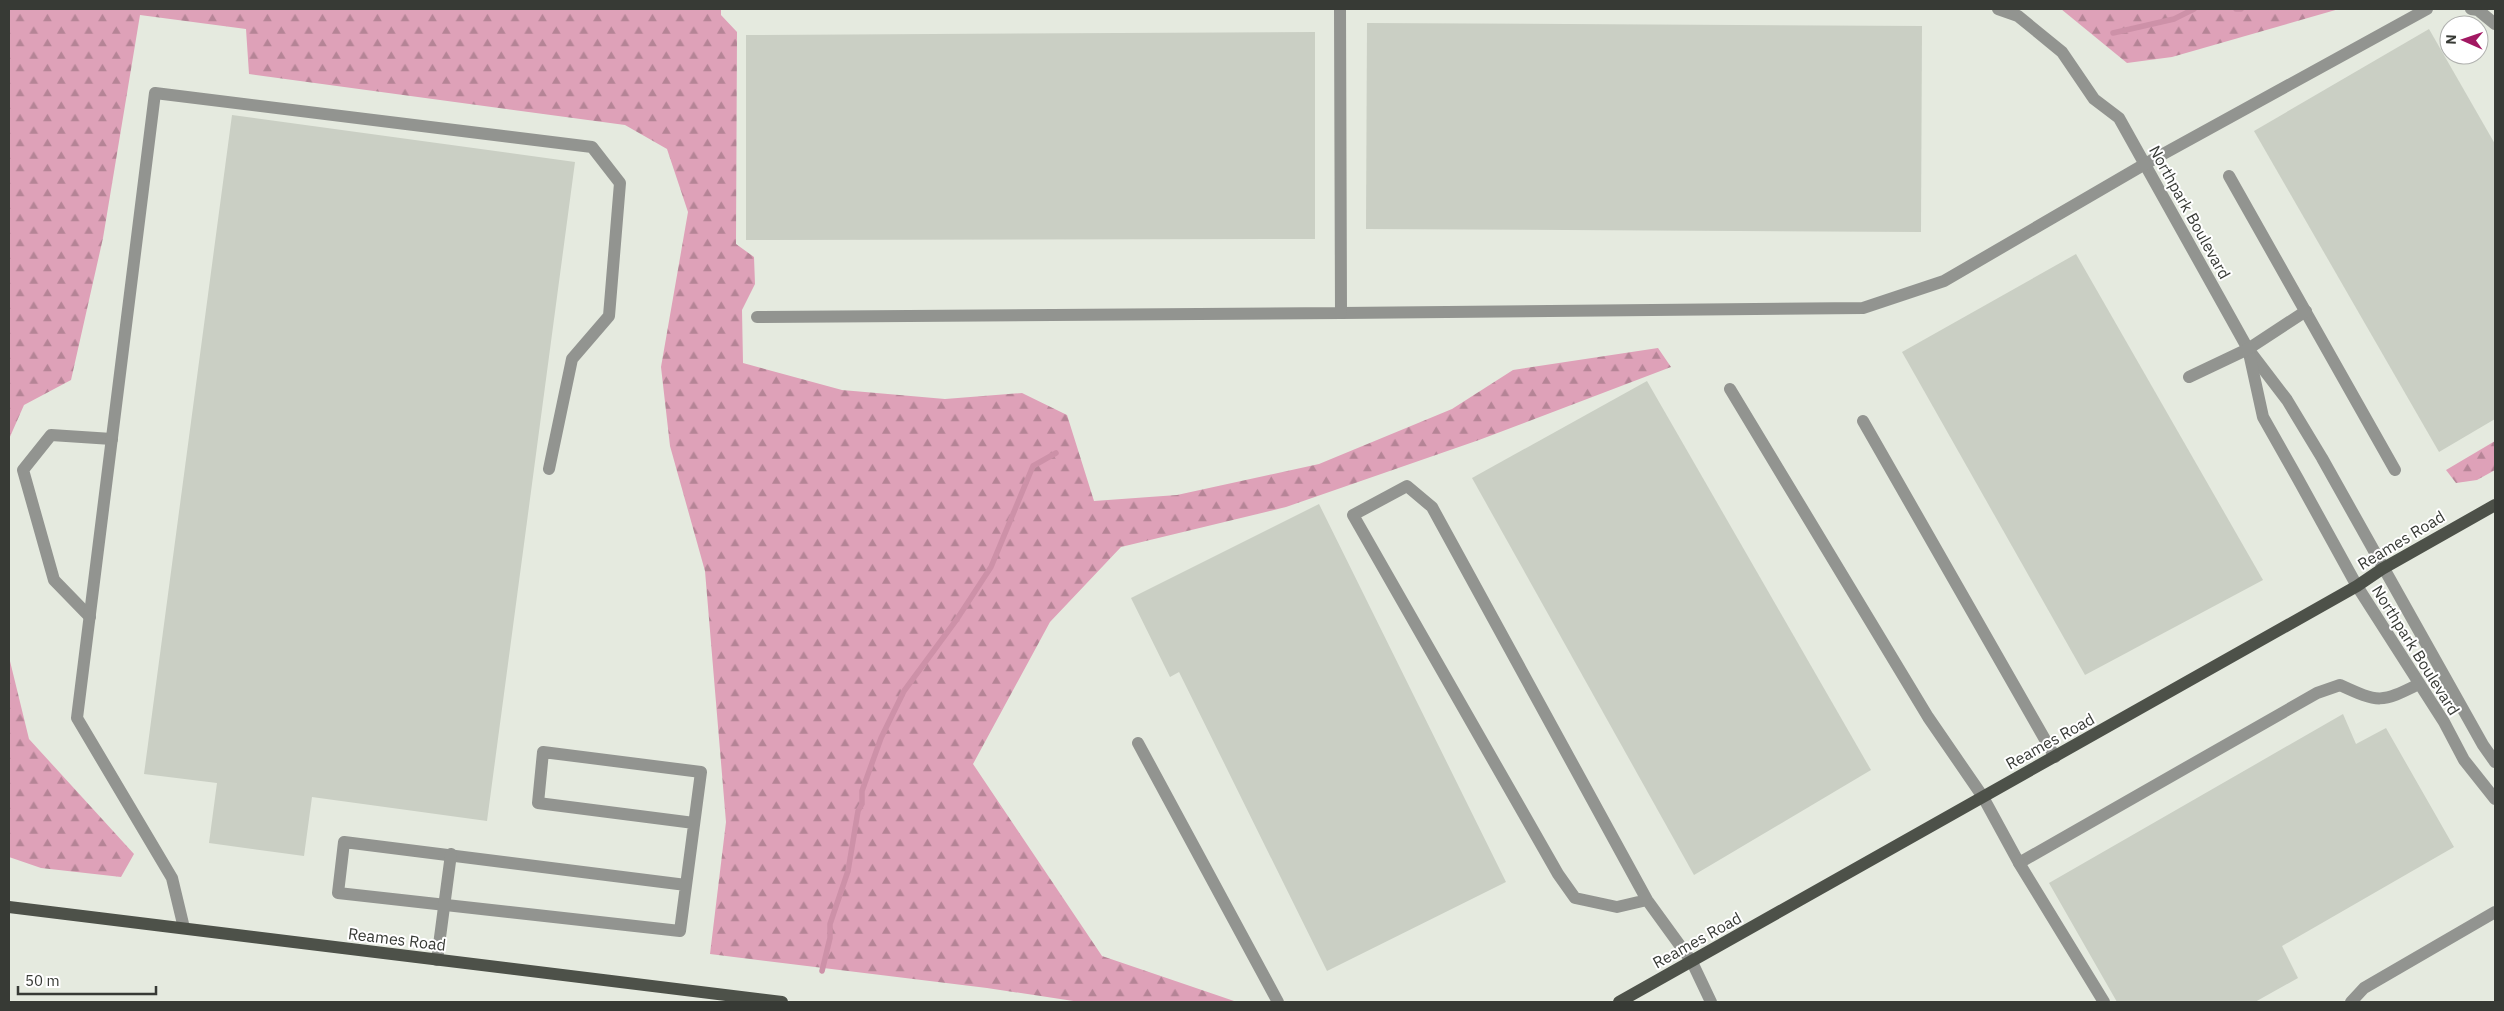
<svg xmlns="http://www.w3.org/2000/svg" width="2504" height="1011" viewBox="0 0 2504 1011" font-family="'IBM Plex Sans',sans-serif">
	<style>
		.forest { fill: url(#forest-firs) }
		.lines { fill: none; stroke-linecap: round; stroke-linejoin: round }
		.stream { stroke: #cd91a8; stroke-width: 5.5 }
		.building { fill: #cacfc4 }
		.minor { stroke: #929490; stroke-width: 12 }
		.major { stroke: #4d5149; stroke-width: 12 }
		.labels { text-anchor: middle; stroke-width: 4; stroke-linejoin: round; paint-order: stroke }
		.street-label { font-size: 16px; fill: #373a35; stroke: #fff }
	</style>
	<defs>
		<pattern id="forest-firs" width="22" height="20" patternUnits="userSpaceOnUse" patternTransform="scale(1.25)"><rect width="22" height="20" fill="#dea1b8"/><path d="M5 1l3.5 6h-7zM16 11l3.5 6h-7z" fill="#b58496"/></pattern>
	</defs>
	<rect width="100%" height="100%" fill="#e5eadf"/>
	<g class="forest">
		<path d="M9,9H721V15L737,32L736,244L754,257L755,284L742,310L743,363L842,390L945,399L1022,393L1067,415L1094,501L1177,495L1319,464L1452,409L1513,370L1658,348L1671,367L1479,440L1286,507L1121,547L1050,622L973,764L1102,956L1237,1002H1080L987,988L710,954L726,822L705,571L670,446L661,367L688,212L667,149L625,125L249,74L246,29L140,15L103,238L71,380L24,405L9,439Z"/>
		<path d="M2061,9H2339L2172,57L2127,63Z"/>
		<path d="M2495,441V470L2477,480L2456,483L2446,470Z"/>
		<path d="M9,657L29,739L134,854L121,877L41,868L9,857Z"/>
	</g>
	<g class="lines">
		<g class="stream">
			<path d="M2236,9H2241"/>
			<path d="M2113,33L2174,19L2194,9"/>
			<path d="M822,971L830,938V924L848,871L858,811L862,804V791L881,738L904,691L957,619L991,567L1033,466L1056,453"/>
		</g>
	</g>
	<g class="building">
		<path d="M1367,23L1922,26L1921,232L1366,229Z"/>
		<path d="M2429,29L2495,144V419L2439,452L2254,131Z"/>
		<path d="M1315,32V239L746,240V35Z"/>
		<path d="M232,115L575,162L487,821L312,797L304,856L209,843L217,783L144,774Z"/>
		<path d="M2076,254L2263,580L2085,675L1902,352Z"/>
		<path d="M1647,381L1871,770L1694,875L1472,478Z"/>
		<path d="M1319,504L1506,882L1327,971L1179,672L1170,677L1131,598Z"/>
		<path d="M2343,714L2356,744L2386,728L2454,847L2282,946L2298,978L2255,1002H2117L2049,883Z"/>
	</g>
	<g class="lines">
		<g class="minor">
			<path d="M1998,9L2018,16L2062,52L2094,99L2119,118L2248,349L2287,400L2322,458L2483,745L2495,762"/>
			<path d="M2471,9L2478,10L2495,24"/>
			<path d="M2229,176L2395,470"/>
			<path d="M1341,313L1863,308L1944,281L2145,164L2427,9"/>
			<path d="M757,317L1341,313L1340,9"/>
			<path d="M2249,353L2263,417L2298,479L2357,586L2444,722L2464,760L2495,799"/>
			<path d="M2189,377L2248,349L2306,311"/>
			<path d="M1730,389L1928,717L1983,797L2019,863L2317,693L2340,685C2379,703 2381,703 2419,684"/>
			<path d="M1863,421L2055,757"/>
			<path d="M90,617L54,580L23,470L51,435L112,439"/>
			<path d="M1138,743L1278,1002"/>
			<path d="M2019,863L2104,1002"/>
			<path d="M686,885L344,842L338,893L680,931L701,772L543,752L538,803L694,823"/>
			<path d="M1647,900L1617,907L1575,898L1558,874L1353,515L1407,486L1432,507L1647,900L1692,962L1711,1002"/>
			<path d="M184,928L172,878L77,718L155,93L592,147L620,183L609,316L572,359L549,469"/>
			<path d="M437,960L451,854"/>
			<path d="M2351,1002L2364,988L2495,912"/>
		</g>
		<g class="major">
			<path d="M9,907L782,1002"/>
			<path d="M1619,1002L2357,586L2382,569L2495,505"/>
		</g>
	</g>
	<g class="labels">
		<g class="street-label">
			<text transform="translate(2190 212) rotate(61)" y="6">Northpark Boulevard</text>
			<text transform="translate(2401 540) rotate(-31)" y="6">Reames Road</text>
			<text transform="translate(2416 650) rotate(58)" y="6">Northpark Boulevard</text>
			<text transform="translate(2050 741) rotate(-29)" y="6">Reames Road</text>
			<text transform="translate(397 939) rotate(7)" y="6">Reames Road</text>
			<text transform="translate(1697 940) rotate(-29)" y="6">Reames Road</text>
		</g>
	</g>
	<rect width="2504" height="1011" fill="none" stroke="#373a35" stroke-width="20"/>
	<g transform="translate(2464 40) rotate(272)"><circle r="24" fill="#ffffff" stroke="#afb0ae"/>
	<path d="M0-4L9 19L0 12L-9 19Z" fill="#a21862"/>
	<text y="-8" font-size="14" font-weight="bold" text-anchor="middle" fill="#373a35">N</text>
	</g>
	<path d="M18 986v8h138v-8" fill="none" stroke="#373a35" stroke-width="2.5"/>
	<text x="25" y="986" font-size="15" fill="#373a35" stroke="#ffffff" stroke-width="4" paint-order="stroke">50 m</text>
</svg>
